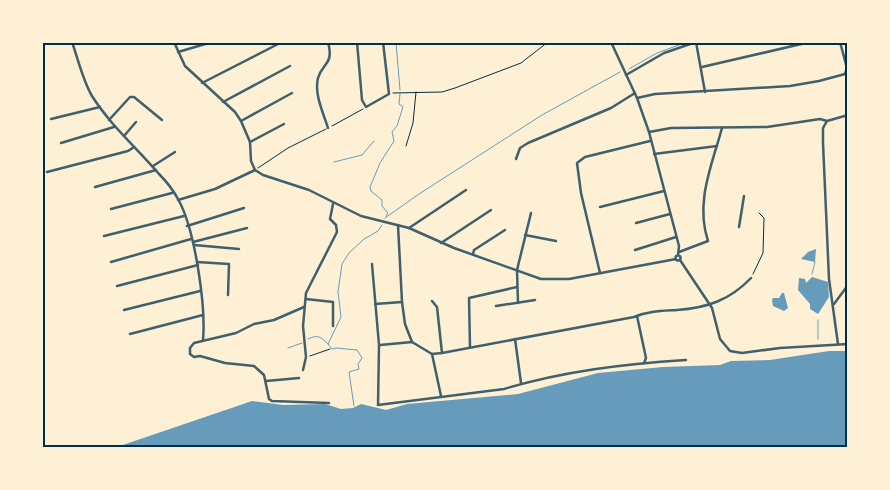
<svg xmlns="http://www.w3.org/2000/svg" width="890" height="490" viewBox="0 0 890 490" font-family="Arial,sans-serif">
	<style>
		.water { fill: #669bbc }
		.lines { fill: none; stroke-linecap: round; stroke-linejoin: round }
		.stream { stroke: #669bbc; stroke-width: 1 }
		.path { stroke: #003049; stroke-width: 1 }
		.minor { stroke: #3f606c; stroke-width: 2.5 }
		.neatline { fill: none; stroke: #003049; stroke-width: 2 }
	</style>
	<rect width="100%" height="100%" fill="#fdf0d5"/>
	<g class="water">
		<path d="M816,249L815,262L801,259L808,252Z"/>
		<path d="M812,277L828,282L829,297L818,314L810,309V304L798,290L799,278L805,279L806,283Z"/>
		<path d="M782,293H784L788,308L784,311L773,306L772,300L773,298H779Z"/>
		<path d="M829,351H847V447L114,448L252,401L283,405L325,404L341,409L353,408L361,404L386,410L407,404L518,394L598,373L663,367L720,365L731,361L770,360Z"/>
	</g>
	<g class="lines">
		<g class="stream">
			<path d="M396,42L400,90"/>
			<path d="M629,69L657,53L687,42"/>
			<path d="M334,162L362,155L374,141"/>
			<path d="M386,216L388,213L382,206V200L371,191L370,187L380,163L394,141L392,132L397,126L403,107L399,104L400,94"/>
			<path d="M385,218L419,194L542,115L620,72"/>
			<path d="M812,274L815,262"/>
			<path d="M818,320V339"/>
			<path d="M308,339C318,334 321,337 328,344"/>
			<path d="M288,348L302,343"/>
			<path d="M354,406L349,372L359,369L358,364L362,358L357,350L336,348L332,349L328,344L341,317L338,292L342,264L349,253L364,239L378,231L382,225"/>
		</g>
		<g class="path">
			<path d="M393,93L442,92L455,88L521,63L548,42"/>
			<path d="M332,126L363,109"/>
			<path d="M406,146L413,123L416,92"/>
			<path d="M258,168L288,148L326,129"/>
			<path d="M753,274L763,253L764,218L759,213"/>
			<path d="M310,356L330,349"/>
		</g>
		<g class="minor">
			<path d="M72,42C78,59 83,81 92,96C111,126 137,148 159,174C166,181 173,190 178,199C195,229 206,306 203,340"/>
			<path d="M174,42L185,66L235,112L241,121L250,142L251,161L255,170L263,175L309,190L361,216L409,228L454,248L541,279H569L676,259"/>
			<path d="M328,42C334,65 323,62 318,78C314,94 323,112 328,128"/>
			<path d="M357,42L362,100L366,107L389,94L383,42"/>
			<path d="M611,42L637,98L649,132L679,246L678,255"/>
			<path d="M627,42L628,44"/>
			<path d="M669,42V43"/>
			<path d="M696,42L705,92"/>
			<path d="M178,52L212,42"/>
			<path d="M702,67L810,42"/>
			<path d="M626,75L664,53L696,42"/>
			<path d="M202,83L282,42"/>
			<path d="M637,98L655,94L790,86L819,81L845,74L847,68L840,42"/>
			<path d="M223,102L290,66"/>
			<path d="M51,119L100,107"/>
			<path d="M109,120L130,97H134L162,120"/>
			<path d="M241,121L292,93"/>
			<path d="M827,121L823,128V143L829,279L838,344"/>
			<path d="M649,132L671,128L767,127L820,119L827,121L848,115"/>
			<path d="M124,136L136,122"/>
			<path d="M250,142L284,124"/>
			<path d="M61,143L114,127"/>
			<path d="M654,154L717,146"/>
			<path d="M516,159L520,148L528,143L611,108L635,93"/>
			<path d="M153,166L175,152"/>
			<path d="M47,172L128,151L134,147"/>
			<path d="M95,187L156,170"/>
			<path d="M178,200L215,189L255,170"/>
			<path d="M600,207L664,191"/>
			<path d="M111,209L172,193"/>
			<path d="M636,223L670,214"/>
			<path d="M398,225L402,302L405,324L412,342"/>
			<path d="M187,226L244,208"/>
			<path d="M739,227L744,196"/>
			<path d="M409,228L466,190"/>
			<path d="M525,235L556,241"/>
			<path d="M104,236L184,216"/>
			<path d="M193,242L247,228"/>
			<path d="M441,243L491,210"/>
			<path d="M194,245L239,249"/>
			<path d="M635,250L676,237"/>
			<path d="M679,252L708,241C695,202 712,165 722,128"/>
			<path d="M473,254L474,250L505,230"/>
			<circle cx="678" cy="258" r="2.5"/>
			<path d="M680,260L712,308L720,339L730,351L742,353L780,348L848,344"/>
			<path d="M111,262L191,239"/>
			<path d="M197,262L229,264L228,295"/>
			<path d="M372,264L379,345L378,405L504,389C564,371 624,364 686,360"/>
			<path d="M600,273L581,193L577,163L585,157L650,141"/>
			<path d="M117,286L198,265"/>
			<path d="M306,299L333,302V326"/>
			<path d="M432,301L437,307L442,353"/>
			<path d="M518,303L517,270L531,213"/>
			<path d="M375,304L402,302"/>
			<path d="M834,304L848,285"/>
			<path d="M496,306L535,300"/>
			<path d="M304,307L274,320L254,324L236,333L194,343L190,348V354L194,357L200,356L225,363L254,366L264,375L269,399L272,401L329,403"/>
			<path d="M124,310L200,291"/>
			<path d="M637,316L646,358L644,363"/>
			<path d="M130,334L203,315"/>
			<path d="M515,339L521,383"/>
			<path d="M380,345L412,342L432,354L442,353L634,317C648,311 661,311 677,310C707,308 730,300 751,278"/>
			<path d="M470,347L469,298L517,287"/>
			<path d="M432,354L441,396"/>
			<path d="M303,370L306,357L303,326L306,293L337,232L336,225L330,219L333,204"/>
			<path d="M266,381L299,378"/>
		</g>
	</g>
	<rect width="890" height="490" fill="none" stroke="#fdf0d5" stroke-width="88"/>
	<rect x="44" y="44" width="802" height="402" class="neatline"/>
</svg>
